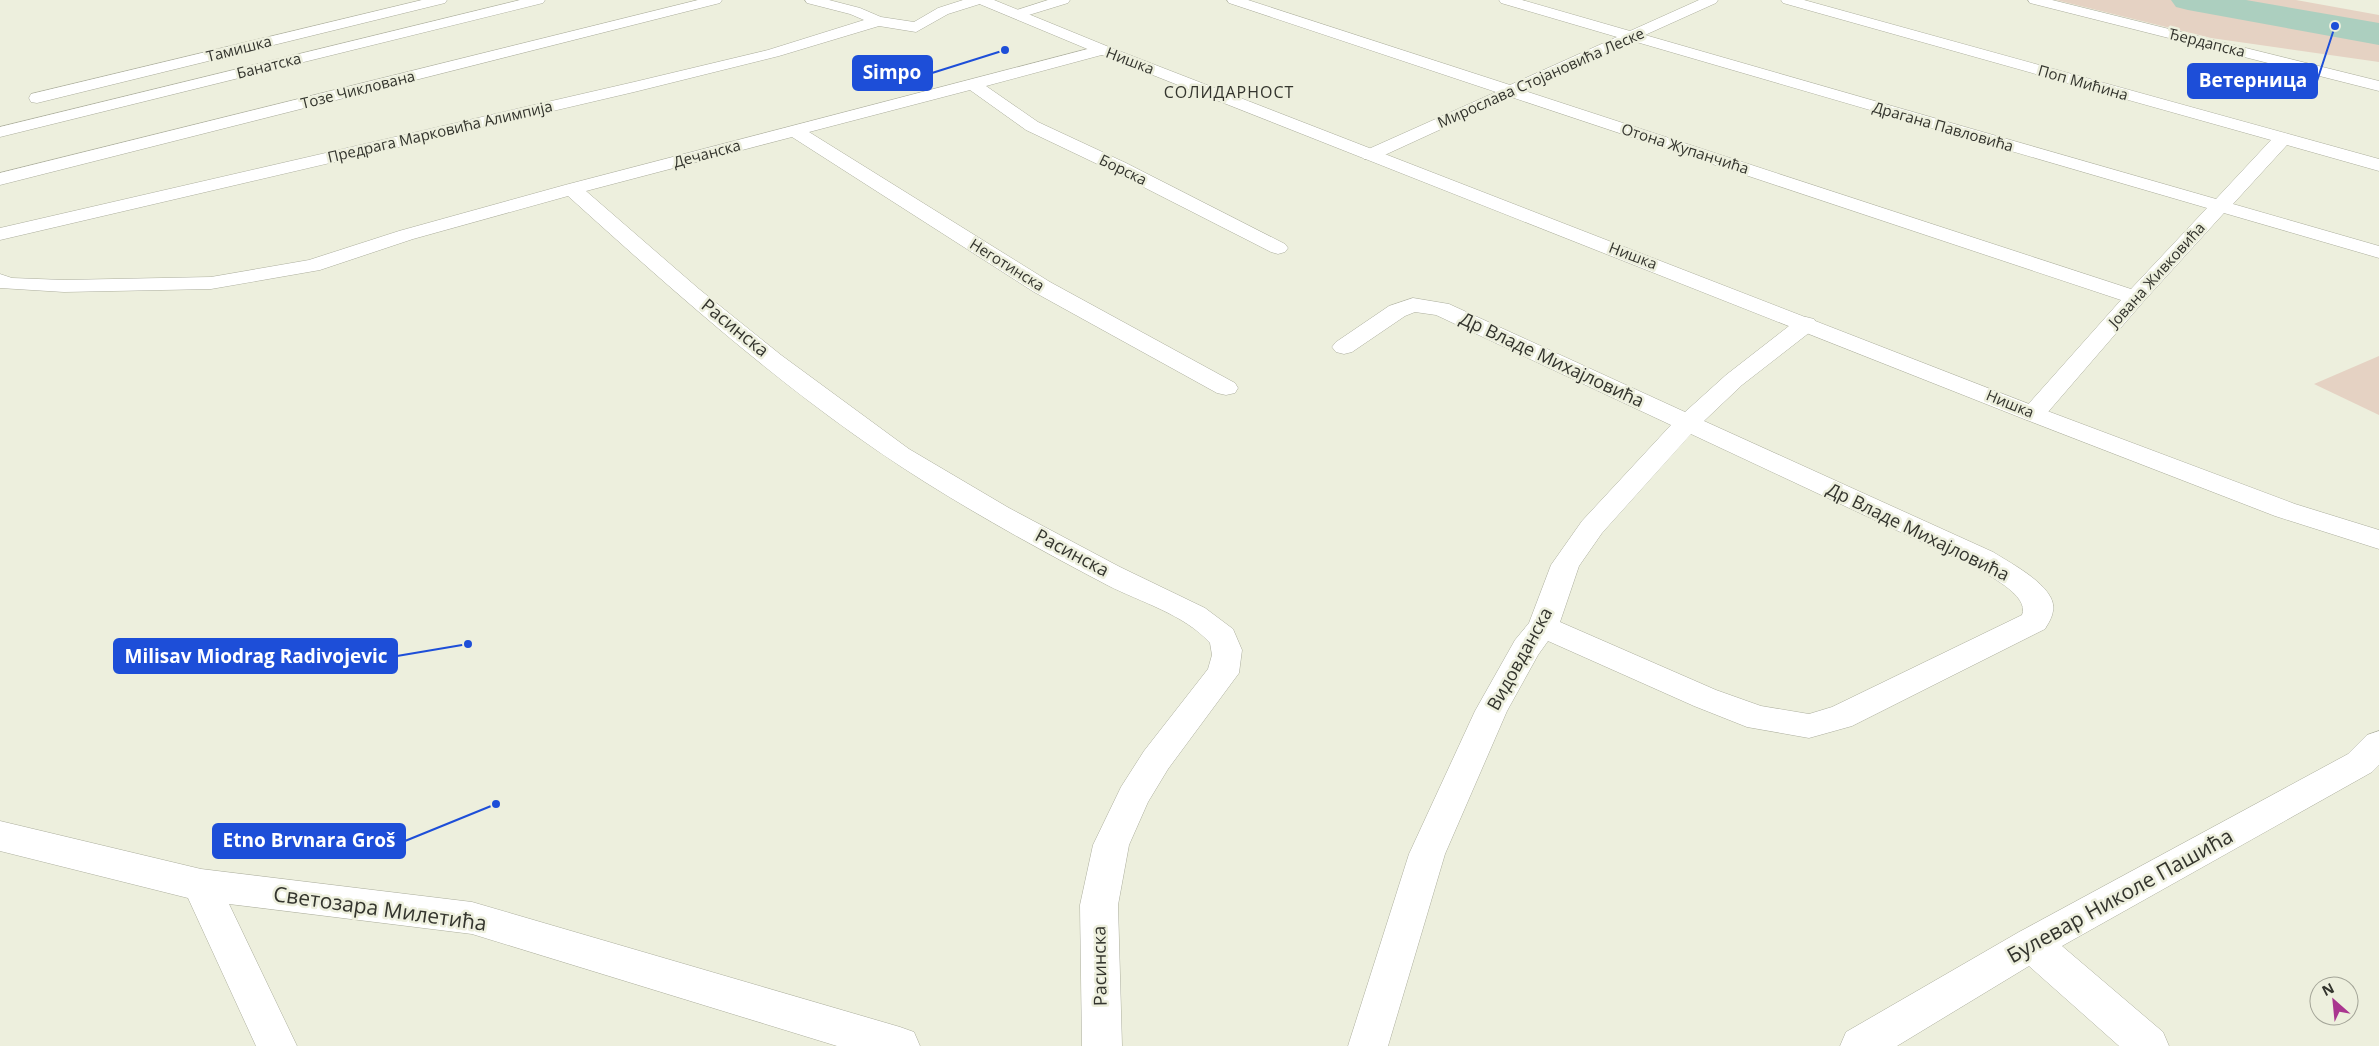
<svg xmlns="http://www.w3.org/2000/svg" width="2379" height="1046" viewBox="0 0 2379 1046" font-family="'Open Sans',sans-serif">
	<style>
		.green { fill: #e5d2c3 }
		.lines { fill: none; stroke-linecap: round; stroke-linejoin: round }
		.river { fill: #accfbf; fill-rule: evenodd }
		.minor-casing { stroke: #acae9d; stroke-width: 1 }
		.tertiary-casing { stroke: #acae9d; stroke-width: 1 }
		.secondary-casing { stroke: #acae9d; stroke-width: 1 }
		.minor { fill: #fff; fill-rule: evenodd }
		.tertiary { fill: #fff; fill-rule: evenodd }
		.secondary { fill: #fff; fill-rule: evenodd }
		.labels { text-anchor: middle; stroke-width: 5; stroke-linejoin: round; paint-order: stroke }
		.far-street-label { font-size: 15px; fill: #33342d; stroke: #edefdd }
		.far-quarter-label { font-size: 16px; letter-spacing: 1px; fill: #33342d; stroke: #edefdd }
		.street-label { font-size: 18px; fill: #33342d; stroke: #edefdd }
		.near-street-label { font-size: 21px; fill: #33342d; stroke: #edefdd }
		.leader { fill: none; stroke: #1d4ed8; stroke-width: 2 }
		.callout-dot { fill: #1d4ed8; stroke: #edefdd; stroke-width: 2 }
		.callout { fill: #1d4ed8; stroke: #1d4ed8; stroke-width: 2 }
		.callout-label { font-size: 19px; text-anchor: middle; font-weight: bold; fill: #fff }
	</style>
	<rect width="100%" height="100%" fill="#edefdd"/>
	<g class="green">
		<path d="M2056,0H2296L2379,15V62L2211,38Z"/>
		<path d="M2379,356V415L2314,384Z"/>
	</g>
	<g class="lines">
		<path class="river" d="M2171,0H2246L2379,23V45L2188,10L2176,7Z"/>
		<g class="minor-casing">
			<g id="minor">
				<path d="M422,0H447L445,3L37,103L31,102L29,98L31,94Z"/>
				<path d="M520,0H545L543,3L0,137V127Z"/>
				<path d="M698,0H722L720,3L0,185V173Z"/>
				<path d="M805,0H829L860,8L881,17L914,22L938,8L963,0H985L983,3L948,14L916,32L879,26L779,56L634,92L0,240V228L634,82L768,50L864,20L850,14L807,3Z"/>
				<path d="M1048,0H1070L1068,3L1019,18L1012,14L1014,11Z"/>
				<path d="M1227,0H1248L1510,85L1617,37L1501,3L1499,0H1522L1630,31L1699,0H1718L1716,3L1645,35L2216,199L2271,140L1783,3L1781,0H1804L2379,159V171L2287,145L2233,204L2379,246V258L2224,213L2143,302L2042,419L2033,421L2024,419L2021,414L2024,409L2121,300L1511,97L1376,159H1364L1361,155L1364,151L1496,92L1229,3ZM1633,41L2207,208L2131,289L1525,91Z"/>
				<path d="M2028,0H2052L2379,81V91L2030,3Z"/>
				<path d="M1103,45L1111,50L1109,53L986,86L1038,122L1126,163L1285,244L1288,248L1285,252L1278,254L1271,252L1112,171L1026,130L970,90L809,132L1050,282L1235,383L1238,388L1235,393L1226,395L1217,393L1034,292L792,137L586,191L699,289L781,355L909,449L1009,508L1120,567L1205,608L1233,629L1242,650L1239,673L1168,769L1148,802L1129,845L1118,905L1122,1046H1082L1080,905L1093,845L1121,787L1144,751L1208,669L1212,655L1210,643C1184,614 1140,602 1107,585C1046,553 984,519 925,482C796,401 681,298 568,196L413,239L320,270L211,289L64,292L0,288V274L12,278L64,280L211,277L309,260L399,231L565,185Z"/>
				<path d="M1413,298L1449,304L1685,412L1726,375L1798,319L1806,317L1814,319L1817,324L1814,329L1742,385L1704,421L1993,552C2010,563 2058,587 2053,611C2052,618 2048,624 2045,629L1852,726L1809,738L1747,727L1694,706L1548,641L1538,655L1507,711L1445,854L1388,1046H1348L1409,854L1475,711L1515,640L1529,623L1551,565L1582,521L1671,425L1436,315L1415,312L1405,316L1352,352L1344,354L1336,352L1332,347L1336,342L1389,306ZM1691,434L1973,566C1987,575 2030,595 2022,615L1832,707L1809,714L1761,706L1716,690L1560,622L1579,566L1602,533Z"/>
				<path d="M0,821L201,869L472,902L900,1027L914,1032L920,1046H837L472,934L229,904L297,1046H256L188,898L0,851Z"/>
			</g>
		</g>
		<g class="tertiary-casing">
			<path id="tertiary" d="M2379,731V765L2372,772L2062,946L2163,1032L2169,1046H2119L2029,966L1897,1046H1840L1846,1032L2019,932L2348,754L2367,735Z"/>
		</g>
		<g class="secondary-casing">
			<path id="secondary" d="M975,0H994L1109,47L2042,409L2295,504L2379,530V549L2275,516L2024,419L1097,53L977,3Z"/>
		</g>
		<use href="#minor" class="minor"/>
		<use href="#tertiary" class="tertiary"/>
		<use href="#secondary" class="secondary"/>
	</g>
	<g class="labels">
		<g class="far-street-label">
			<text transform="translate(2207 43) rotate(14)" y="5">Ђердапска</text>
			<text transform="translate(239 49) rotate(-14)" y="5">Тамишка</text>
			<text transform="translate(1130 61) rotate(21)" y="5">Нишка</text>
			<text transform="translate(269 66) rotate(-14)" y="5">Банатска</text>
			<text transform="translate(1541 78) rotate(-24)" y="5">Мирослава Стојановића Леске</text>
			<text transform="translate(2083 83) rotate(16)" y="5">Поп Мићина</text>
			<text transform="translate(358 90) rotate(-14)" y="5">Тозе Чиклована</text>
			<text transform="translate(1943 127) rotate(16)" y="5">Драгана Павловића</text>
			<text transform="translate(440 132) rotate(-13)" y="5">Предрага Марковића Алимпија</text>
			<text transform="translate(1685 149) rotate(18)" y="5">Отона Жупанчића</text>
			<text transform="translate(707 154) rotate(-15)" y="5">Дечанска</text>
			<text transform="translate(1123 170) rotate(26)" y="5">Борска</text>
			<text transform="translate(1633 256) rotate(21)" y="5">Нишка</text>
			<text transform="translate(1007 265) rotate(32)" y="5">Неготинска</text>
			<text transform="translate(2157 275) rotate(-48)" y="5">Јована Живковића</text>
			<text transform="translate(2010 404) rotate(22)" y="5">Нишка</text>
		</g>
		<g class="far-quarter-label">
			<text x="1229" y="98">СОЛИДАРНОСТ</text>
		</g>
		<g class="street-label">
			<text transform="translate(735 328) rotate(39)" y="6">Расинска</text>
			<text transform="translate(1552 360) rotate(25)" y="6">Др Владе Михајловића</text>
			<text transform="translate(1918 532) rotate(26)" y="6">Др Владе Михајловића</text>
			<text transform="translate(1072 553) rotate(28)" y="6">Расинска</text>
			<text transform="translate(1520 659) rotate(-61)" y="6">Видовданска</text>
			<text transform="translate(1100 966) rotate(-91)" y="6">Расинска</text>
		</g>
		<g class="near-street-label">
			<text transform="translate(2120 896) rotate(-29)" y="7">Булевар Николе Пашића</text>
			<text transform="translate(380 909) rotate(8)" y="7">Светозара Милетића</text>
		</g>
	</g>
	<path class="leader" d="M1005 50L932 73M2335 26L2317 81M468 644L397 656M496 804L405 841"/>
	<g class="callout-dot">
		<circle cx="1005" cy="50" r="5"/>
		<circle cx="2335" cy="26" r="5"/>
		<circle cx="468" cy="644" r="5"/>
		<circle cx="496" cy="804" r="5"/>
	</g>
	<g class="callout">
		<rect x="853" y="56" width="79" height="34" rx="5"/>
		<rect x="2188" y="64" width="129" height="34" rx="5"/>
		<rect x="114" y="639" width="283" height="34" rx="5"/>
		<rect x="213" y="824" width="192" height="34" rx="5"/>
	</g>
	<g class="callout-label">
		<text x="892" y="79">Simpo</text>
		<text x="2253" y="87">Ветерница</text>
		<text x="256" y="663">Milisav Miodrag Radivojevic</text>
		<text x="309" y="847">Etno Brvnara Groš</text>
	</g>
	<g transform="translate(2334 1001) rotate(333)"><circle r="24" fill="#edefdd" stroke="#a3a497"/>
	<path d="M0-4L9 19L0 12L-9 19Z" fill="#aa368f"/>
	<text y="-8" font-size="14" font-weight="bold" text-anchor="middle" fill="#33342d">N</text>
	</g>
</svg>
